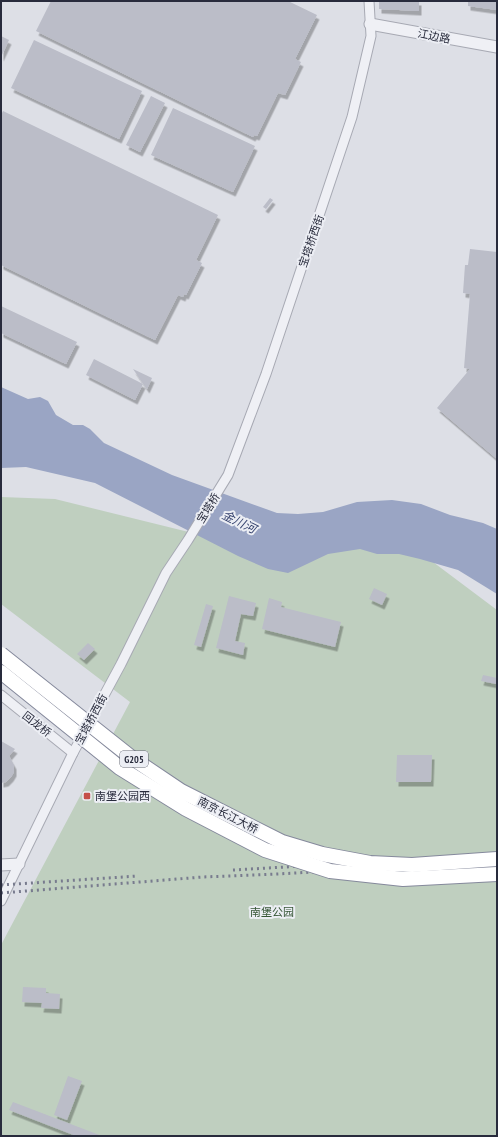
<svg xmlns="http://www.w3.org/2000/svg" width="498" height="1137" viewBox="0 0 498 1137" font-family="'PT Sans Narrow','Noto Sans SC',sans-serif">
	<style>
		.green { fill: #bfcfbf }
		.water { fill: #9aa5c4 }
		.building { fill: #bbbdc8; filter: url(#shadow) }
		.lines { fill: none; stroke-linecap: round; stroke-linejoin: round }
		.minor-casing { stroke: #a7a9b3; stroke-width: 11 }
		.tertiary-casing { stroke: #a7a9b3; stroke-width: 13 }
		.minor { stroke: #eff0f5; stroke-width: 9 }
		.tertiary { stroke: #eff0f5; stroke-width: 11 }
		.rail { stroke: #787b8e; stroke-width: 3; stroke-dasharray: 2 4; stroke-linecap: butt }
		.trunk-bridge-casing { stroke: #85899c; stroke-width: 16; stroke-linecap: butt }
		.trunk-bridge { stroke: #fff; stroke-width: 14 }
		.poi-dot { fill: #c55048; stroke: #eceef4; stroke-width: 1.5 }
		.labels { text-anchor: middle; stroke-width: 4; stroke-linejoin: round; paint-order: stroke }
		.shield { fill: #eceef4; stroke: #636673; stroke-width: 1 }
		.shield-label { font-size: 10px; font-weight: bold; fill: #282b3c }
		.street-label { font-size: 11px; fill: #282b3c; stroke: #eceef4 }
		.poi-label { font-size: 11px; fill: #282b3c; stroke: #eceef4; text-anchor: start }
		.park-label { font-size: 11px; fill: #365636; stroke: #eceef4 }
		.water-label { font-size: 12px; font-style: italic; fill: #34416d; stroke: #eceef4 }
	</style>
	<defs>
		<filter id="shadow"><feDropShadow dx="2.5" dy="4.5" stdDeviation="0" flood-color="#0004"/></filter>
	</defs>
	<rect width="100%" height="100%" fill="#dddfe6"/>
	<path class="green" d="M1,497L55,499L225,541L413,547L497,610V1136H1V945L130,702L1,604Z"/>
	<path class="water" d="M1,387L28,399L40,397L48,401L56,415L73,425H83L90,429L104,443L172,475L277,513L298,514L323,512L357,502L392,500L421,504L450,515L483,523L497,529V594L458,570L420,559L399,554H377L360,549L328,554L288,573L268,569L238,556L95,483L26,467L1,468Z"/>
	<g class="building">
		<path d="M51,1H288L317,15L295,59L301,62L285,95L278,93L257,136L254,135L253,137L36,31Z"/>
		<path d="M379,1H419V11L379,9Z"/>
		<path d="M468,1H497V10L468,6Z"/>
		<path d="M1,36L9,40L1,57Z"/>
		<path d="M34,40L142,91L119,139L11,88Z"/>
		<path d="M151,96L165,103L140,152L126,145Z"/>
		<path d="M173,108L255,146L233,192L151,155Z"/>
		<path d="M3,111L218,215L196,260L202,263L186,295L184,294L183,297L178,295L155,340L1,265V113H2Z"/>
		<path d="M270,198L273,200L266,209L263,207Z"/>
		<path d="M470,249L497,252V459L437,408L470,369L464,368L470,294L463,293L465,265H468Z"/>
		<path d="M1,306L77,342L66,364L1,333Z"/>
		<path d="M94,359L143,384L135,400L86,375Z"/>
		<path d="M133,369L152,378L147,389L142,382Z"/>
		<path d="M374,588L387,594L382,605L369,599Z"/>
		<path d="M229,596L256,603L253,616L241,614L235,641L245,643L243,655L216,648Z"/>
		<path d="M269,598L282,602L281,607L341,622L335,647L262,629Z"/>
		<path d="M206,604L213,606L201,647L194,645Z"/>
		<path d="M88,643L95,649L84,660L77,654Z"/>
		<path d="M483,675L497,678L496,684L481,681Z"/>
		<path d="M1,741L15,749L9,756L14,765V772L11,777L6,782L1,783Z"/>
		<path d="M397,755H432L431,782H396Z"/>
		<path d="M23,987L46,988V993L60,994L59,1009L41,1008L42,1003L22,1002Z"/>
		<path d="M68,1076L82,1081L67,1120L54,1115Z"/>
		<path d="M13,1102L102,1136H76L9,1110Z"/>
	</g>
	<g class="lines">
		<g class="minor-casing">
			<g id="minor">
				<path d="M1,695L73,753"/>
				<path d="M1,901L73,753L121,664L166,573L188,540L228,475L266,374L352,117L371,36L369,1"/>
			</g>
		</g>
		<g class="tertiary-casing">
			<g id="tertiary">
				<path d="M370,24L497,47"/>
				<path d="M1,865L19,864"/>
			</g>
		</g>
		<use href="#minor" class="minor"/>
		<use href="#tertiary" class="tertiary"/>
		<g class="rail">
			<path d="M233,870L497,855"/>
			<path d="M1,885L138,876"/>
			<path d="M1,893L203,877L277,874L497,862"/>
		</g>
		<g class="trunk-bridge-casing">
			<g id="trunk-bridge">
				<path d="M1,654L132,758L181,791L282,842L322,854L370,863L412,865L497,859"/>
				<path d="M1,672L120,768L186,809L265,850L330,871L403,879L497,874"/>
			</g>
		</g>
		<use href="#trunk-bridge" class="trunk-bridge"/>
	</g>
	<rect class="poi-dot" x="83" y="792" width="8" height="8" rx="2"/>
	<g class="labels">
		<rect class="shield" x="120" y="751" width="28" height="16" rx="3"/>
		<g class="shield-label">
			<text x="134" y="763">G205</text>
		</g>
		<g class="street-label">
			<text transform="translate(434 36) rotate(11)" y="4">江边路</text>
			<text transform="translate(311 241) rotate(-71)" y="4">宝塔桥西街</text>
			<text transform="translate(208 508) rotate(-58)" y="4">宝塔桥</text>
			<text transform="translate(91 719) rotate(-62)" y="4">宝塔桥西街</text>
			<text transform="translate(37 724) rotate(38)" y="4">回龙桥</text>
			<text transform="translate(228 815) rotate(27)" y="4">南京长江大桥</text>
		</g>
		<g class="poi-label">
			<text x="95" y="800">南堡公园西</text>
		</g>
		<g class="park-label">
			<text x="272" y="916">南堡公园</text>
		</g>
		<g class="water-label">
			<text transform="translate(239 522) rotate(26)" y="4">金川河</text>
		</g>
	</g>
	<rect width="498" height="1137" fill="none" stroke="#282b3c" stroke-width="4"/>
</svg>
